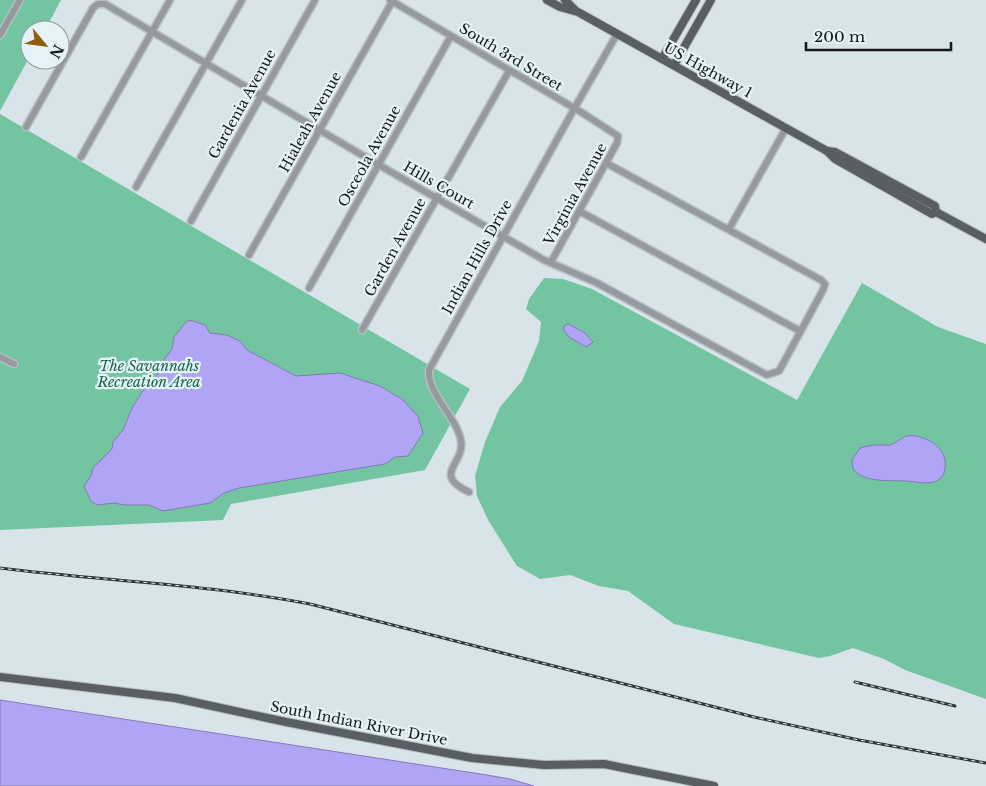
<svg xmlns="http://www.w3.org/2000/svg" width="986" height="786" viewBox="0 0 986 786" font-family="'Libre Baskerville',serif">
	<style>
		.green { fill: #73c5a2 }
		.water { fill: #b0a5f4; stroke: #817bb3 }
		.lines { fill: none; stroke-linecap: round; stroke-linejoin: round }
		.minor-casing { stroke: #b5bfc5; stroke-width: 9 }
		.major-casing { stroke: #b5bfc5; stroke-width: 10 }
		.minor { stroke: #96999d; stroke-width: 6 }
		.major { stroke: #595d65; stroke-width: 8 }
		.rail-casing { stroke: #303538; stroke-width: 3 }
		.rail { stroke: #e5f2f7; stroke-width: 1; stroke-dasharray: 4; stroke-linecap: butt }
		.labels { text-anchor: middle; stroke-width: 4.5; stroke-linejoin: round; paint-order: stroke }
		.street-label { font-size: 14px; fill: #14181a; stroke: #e5f2f7 }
		.park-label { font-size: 14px; font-style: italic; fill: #17644a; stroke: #e5f2f7 }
	</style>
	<rect width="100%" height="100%" fill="#d8e4ea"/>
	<g class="green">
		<path d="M0,0H61L45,30H30V56L0,111Z"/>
		<path d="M0,114L470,389L425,470L231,504L223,520L0,530Z"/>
		<path d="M544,278L563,279L592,289L797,400L862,283L938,327L986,344V699L905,670L884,659L853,648L830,656L819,658L674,624L628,591L599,586L570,575L540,579L517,566L488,520L477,496L475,476L485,442L500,407L522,381L539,341L541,322L526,309L529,299Z"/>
	</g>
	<g class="water">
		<path d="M190,320L205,325L210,333L227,335L240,341L247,350L296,376L340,373L380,386L402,399L418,416L423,433L408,456L395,457L385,464L239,488L224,493L210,503L163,511L149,505H124L114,503L97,505L91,501L84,486L91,476L93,468L112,449L113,442L123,430L132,408L144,389L158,374L164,360L172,349L174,337L186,322Z"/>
		<path d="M568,324L585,333L593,342L586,347L569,337L563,329L565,325Z"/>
		<path d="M906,436C924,433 948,448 945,467C945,471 944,475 941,478C931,487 916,481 904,481C887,480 865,483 853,469L852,460L860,448L873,445H891Z"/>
		<path d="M0,700L487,775L510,779L534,786H0Z"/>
	</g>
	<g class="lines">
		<g class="minor-casing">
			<g id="minor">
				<path d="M390,0L581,112L618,136L617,143L551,262"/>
				<path d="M0,35L20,0"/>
				<path d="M26,127L93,8L98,4H105L379,165L544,260L595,282L767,375L779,371L823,290L825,284L821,280L606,163"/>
				<path d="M81,157L170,0"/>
				<path d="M136,187L242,0"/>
				<path d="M579,211L800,331"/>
				<path d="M191,221L315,0"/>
				<path d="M729,229L786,128"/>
				<path d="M249,255L392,2"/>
				<path d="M309,288L451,36"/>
				<path d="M362,330L509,71"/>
				<path d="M0,357L14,364"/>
				<path d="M469,492C431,474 465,464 461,441C457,417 427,394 429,370L574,109L617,34"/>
			</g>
		</g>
		<g class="major-casing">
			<g id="major">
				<path d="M547,0L560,7L578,12L827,151L835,152L935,206L936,212"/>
				<path d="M565,0L576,11"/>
				<path d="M662,59L696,0"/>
				<path d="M674,65L711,0"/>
				<path d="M827,151L835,159L932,214L936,212L986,239"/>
				<path d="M0,677L175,698L286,722L472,758L544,765L604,764L714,786"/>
			</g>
		</g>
		<use href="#minor" class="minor"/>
		<use href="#major" class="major"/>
		<g class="rail-casing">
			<g id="rail">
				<path d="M0,568C103,581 207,584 310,604L754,717L859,740L986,763"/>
				<path d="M855,682L955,706"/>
			</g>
		</g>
		<use href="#rail" class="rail"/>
	</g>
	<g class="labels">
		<g class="street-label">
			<text transform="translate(511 57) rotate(31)" y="5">South 3rd Street</text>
			<text transform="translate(708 70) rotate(29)" y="5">US Highway 1</text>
			<text transform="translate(242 104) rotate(-61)" y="5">Gardenia Avenue</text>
			<text transform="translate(310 122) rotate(-61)" y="5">Hialeah Avenue</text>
			<text transform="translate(369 156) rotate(-61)" y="5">Osceola Avenue</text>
			<text transform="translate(439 185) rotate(30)" y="5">Hills Court</text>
			<text transform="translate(575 194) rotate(-61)" y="5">Virginia Avenue</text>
			<text transform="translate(395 247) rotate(-61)" y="5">Garden Avenue</text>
			<text transform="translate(477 257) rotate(-61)" y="5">Indian Hills Drive</text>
			<text transform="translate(359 723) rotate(11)" y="5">South Indian River Drive</text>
		</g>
		<g class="park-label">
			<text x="149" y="371">The Savannahs<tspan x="149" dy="16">Recreation Area</tspan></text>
		</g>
	</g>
	<g transform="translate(45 45) rotate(119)"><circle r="24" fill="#e5f2f7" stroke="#919b9f"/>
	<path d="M0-4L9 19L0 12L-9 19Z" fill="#905d0c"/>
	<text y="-8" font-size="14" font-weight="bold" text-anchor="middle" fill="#14181a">N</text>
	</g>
	<path d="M806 42v8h145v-8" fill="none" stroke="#14181a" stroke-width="2.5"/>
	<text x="814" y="42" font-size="15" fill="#14181a" stroke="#e5f2f7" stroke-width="4" paint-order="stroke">200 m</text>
</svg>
